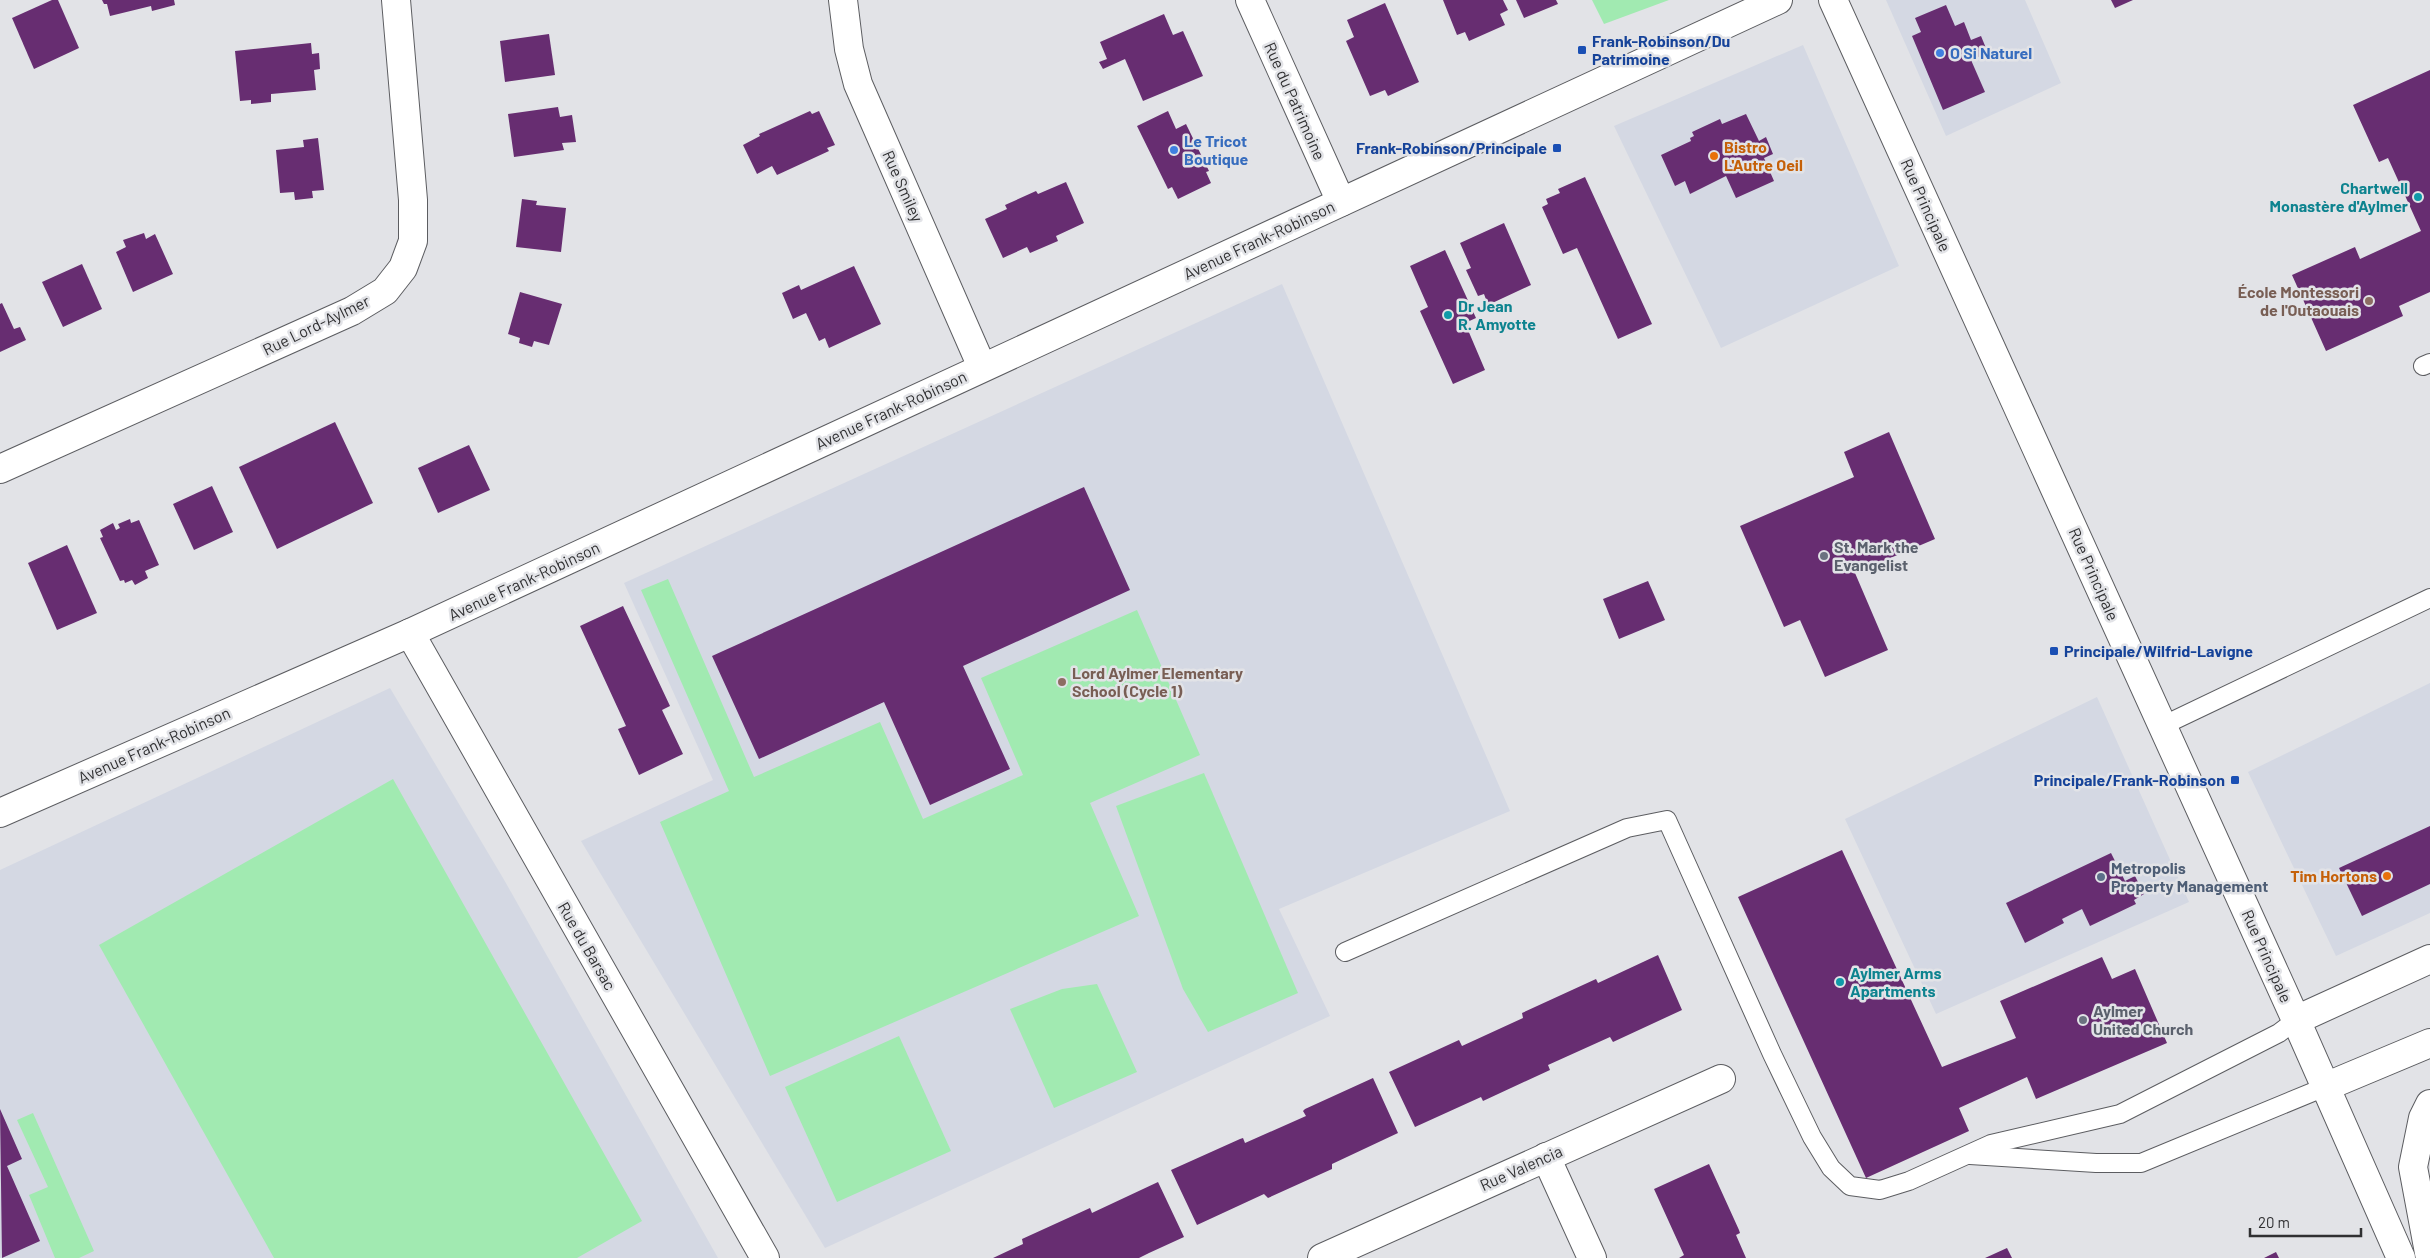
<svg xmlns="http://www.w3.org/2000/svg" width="2430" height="1258" viewBox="0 0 2430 1258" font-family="Barlow,sans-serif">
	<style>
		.built { fill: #d4d8e3 }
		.green { fill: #a1eab1 }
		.building { fill: #672d71 }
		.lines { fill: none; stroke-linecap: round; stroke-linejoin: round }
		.service-casing { stroke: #5c5d61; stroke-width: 20 }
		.minor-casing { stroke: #5c5d61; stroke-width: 30 }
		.secondary-casing { stroke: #5c5d61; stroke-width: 30 }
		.service { stroke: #fff; stroke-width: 18 }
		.minor { stroke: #fff; stroke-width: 28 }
		.secondary { stroke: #fff; stroke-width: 28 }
		.transit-dot { fill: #1a4fb4; stroke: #e2e3e7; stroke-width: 2 }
		.shop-dot { fill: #3f7fe0; stroke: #e2e3e7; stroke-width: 2 }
		.food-dot { fill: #e8710a; stroke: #e2e3e7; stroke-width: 2 }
		.culture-dot { fill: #0f9aa8; stroke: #e2e3e7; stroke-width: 2 }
		.education-dot { fill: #8d6e63; stroke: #e2e3e7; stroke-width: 2 }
		.worship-dot { fill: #6b7280; stroke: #e2e3e7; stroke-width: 2 }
		.service-dot { fill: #5c6f8a; stroke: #e2e3e7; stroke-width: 2 }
		.labels { text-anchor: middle; stroke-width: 5; stroke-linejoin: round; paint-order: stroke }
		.transit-label { font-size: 16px; font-weight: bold; fill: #164399; stroke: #e2e3e7; text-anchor: start }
		.shop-label { font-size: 16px; font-weight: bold; fill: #366cbe; stroke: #e2e3e7; text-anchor: start }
		.street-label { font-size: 16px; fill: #303032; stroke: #e2e3e7 }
		.food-label { font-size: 16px; font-weight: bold; fill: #c56008; stroke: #e2e3e7; text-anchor: start }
		.culture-label { font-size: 16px; font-weight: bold; fill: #0d838f; stroke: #e2e3e7; text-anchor: start }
		.education-label { font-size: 16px; font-weight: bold; fill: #785e54; stroke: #e2e3e7; text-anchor: end }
		.worship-label { font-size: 16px; font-weight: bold; fill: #5b616d; stroke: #e2e3e7; text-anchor: start }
		.service-label { font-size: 16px; font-weight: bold; fill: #4e5e75; stroke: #e2e3e7; text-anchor: start }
	</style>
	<rect width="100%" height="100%" fill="#e2e3e7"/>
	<g class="built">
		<path d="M1886,0H2025L2061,83L1946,136Z"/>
		<path d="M1803,45L1899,266L1721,348L1614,126Z"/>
		<path d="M1282,284L1510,811L1279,909L1330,1016L825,1248L581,841L713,780L624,583Z"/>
		<path d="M2430,683V913L2336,956L2248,772Z"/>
		<path d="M390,688L503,878L718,1258H0V870Z"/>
		<path d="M2097,697L2189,902L1936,1014L1845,819Z"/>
	</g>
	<g class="green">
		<path d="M1592,0H1669L1604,24Z"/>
		<path d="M668,579L754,777L880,722L923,819L1023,775L981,678L1137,610L1200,755L1090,803L1139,916L770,1076L660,822L729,791L641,590Z"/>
		<path d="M1204,773L1298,993L1208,1032L1183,989L1116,806Z"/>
		<path d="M393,779L642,1221L577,1258H274L99,945Z"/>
		<path d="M1097,984L1137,1072L1054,1108L1010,1009L1062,989Z"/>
		<path d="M899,1036L951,1151L837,1202L785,1087Z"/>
		<path d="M33,1113L94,1251L79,1258H55L29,1195L48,1187L17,1120Z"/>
	</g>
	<g class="building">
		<path d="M52,0H58L79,48L34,69L12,18Z"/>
		<path d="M102,0H174L175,5L152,11L151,6L110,16L107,4H104Z"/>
		<path d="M1443,0H1503L1508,10L1500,14L1505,25L1469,41L1465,32L1457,35Z"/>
		<path d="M1516,0H1556L1558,4L1524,18Z"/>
		<path d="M2111,0H2133L2115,8Z"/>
		<path d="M1385,3L1419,82L1388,96L1385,90L1370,96L1346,41L1354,37L1347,20Z"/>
		<path d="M1946,5L1955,26L1964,22L1971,40L1981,36L1988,53L1971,60L1985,92L1943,110L1912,36L1921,32L1915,18Z"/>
		<path d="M1164,14L1173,35L1183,31L1203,76L1143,101L1125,59L1103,69L1099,62L1107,59L1100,42Z"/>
		<path d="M549,34L555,75L505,82L500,41Z"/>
		<path d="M311,43L312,54L319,53L320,69L314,70L316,90L271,94V102L251,104V100L240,101L235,51Z"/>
		<path d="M2430,70V292L2399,306L2403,316L2326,351L2292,275L2355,247L2360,259L2421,231L2388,158L2379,162L2353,105Z"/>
		<path d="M558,107L560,117L572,115L576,142L562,143L564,150L514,157L508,114Z"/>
		<path d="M810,111L812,114L819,111L835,145L827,148L829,151L777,175L772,166L757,174L743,145L760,136L759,134Z"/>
		<path d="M1168,111L1176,129L1186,124L1209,171L1206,172L1211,183L1178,199L1172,187L1168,189L1137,126Z"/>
		<path d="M1746,114L1759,141L1766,137L1773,154L1764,158L1774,181L1736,198L1726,176L1690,194L1685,181L1675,186L1661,155L1691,141L1690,138L1694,136L1692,132L1720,119L1722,124Z"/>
		<path d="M318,138L324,190L312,191L313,198L295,200L294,192L280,193L276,150L304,147L303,140Z"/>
		<path d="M1585,177L1652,324L1618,339L1577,248L1563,254L1542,207L1548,204L1546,199L1560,193L1558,189Z"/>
		<path d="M1066,182L1084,223L1056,236L1058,241L1030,253L1027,247L1003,258L985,219L1007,209L1005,205L1036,191L1038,194Z"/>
		<path d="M522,199L537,201L536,205L566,208L561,252L516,247Z"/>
		<path d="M1504,223L1531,285L1488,305L1484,294L1478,296L1466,270L1471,268L1460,243Z"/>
		<path d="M144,233L146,239L155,234L173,274L133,292L116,252L126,247L123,240Z"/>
		<path d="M1445,250L1476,318L1465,323L1485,370L1453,384L1420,311L1428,307L1410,266Z"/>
		<path d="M82,264L102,309L63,327L42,282Z"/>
		<path d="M854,266L881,324L829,348L825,338L819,341L806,313L793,319L782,293L799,285L801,290Z"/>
		<path d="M520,292L562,304L549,345L534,341L532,347L519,343L520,338L508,334Z"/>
		<path d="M2,303L14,329L20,327L26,340L0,352V304Z"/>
		<path d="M335,422L373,503L277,549L239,467Z"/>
		<path d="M1889,432L1935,539L1855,573L1888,650L1825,677L1800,620L1784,627L1740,526L1854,477L1844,452Z"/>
		<path d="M469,445L490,490L438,513L418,468Z"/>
		<path d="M212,486L233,532L194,550L173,504Z"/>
		<path d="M1084,487L1130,590L963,666L1010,769L930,805L884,702L759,759L712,656Z"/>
		<path d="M130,519L131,523L139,520L159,565L145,571L148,578L135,585L132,580L125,583L124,580L120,581L100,538L103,537L100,530L113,523L116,530L120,528L118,524Z"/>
		<path d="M67,545L97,613L57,630L28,563Z"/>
		<path d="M1648,581L1665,620L1619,639L1603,599Z"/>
		<path d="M623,606L670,706L662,710L683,754L639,775L618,729L626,726L580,626Z"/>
		<path d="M2430,826V884L2362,916L2339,868Z"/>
		<path d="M1842,850L1942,1067L2016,1038L2000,1001L2102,957L2112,979L2135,969L2167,1043L2036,1099L2027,1077L1959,1108L1969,1131L1866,1178L1738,897Z"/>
		<path d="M2111,853L2125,881L2135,876L2144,894L2134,900L2136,904L2090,926L2082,909L2062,919L2064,923L2025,943L2006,903Z"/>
		<path d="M1658,955L1682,1010L1613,1042L1610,1037L1548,1065L1550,1070L1483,1101L1481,1097L1415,1127L1389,1072L1459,1040L1462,1046L1523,1018L1522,1013L1596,979L1598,983Z"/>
		<path d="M1373,1078L1398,1133L1332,1164V1169L1268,1198L1264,1194L1197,1225L1171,1170L1240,1139L1243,1138L1245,1143L1306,1116L1303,1111L1305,1109Z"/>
		<path d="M0,1109L22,1159L7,1166L40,1241L2,1258Z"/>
		<path d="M1709,1164L1739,1230L1740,1233L1736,1235L1746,1258H1679L1684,1255L1654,1189Z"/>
		<path d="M1158,1182L1184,1237L1149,1253L1139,1258H993L1023,1244L1022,1239L1090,1208L1092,1213L1094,1212Z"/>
		<path d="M2007,1248L2012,1258H1985Z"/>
		<path d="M2276,1252L2279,1258H2264Z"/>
	</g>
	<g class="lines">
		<g class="service-casing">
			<g id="service">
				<path d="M2423,366L2430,363"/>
				<path d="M2162,726L2430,598"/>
				<path d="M1345,952L1627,828L1667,820L1772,1054L1812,1137L1831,1168L1850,1186L1880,1190L1909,1181L1991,1144L2120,1114L2279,1033L2296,1020"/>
				<path d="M1970,1155L2096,1163H2141L2325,1087"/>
			</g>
		</g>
		<g class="minor-casing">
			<g id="minor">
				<path d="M843,0L849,49L858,84L982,367"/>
				<path d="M1250,0L1341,202"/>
				<path d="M0,469L352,311L385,291L403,268L413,241V200L396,0"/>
				<path d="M410,633L765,1258"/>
				<path d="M1546,1157L1592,1258"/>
				<path d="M1322,1258L1721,1079"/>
			</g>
		</g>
		<g class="secondary-casing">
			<g id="secondary">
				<path d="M1833,0L2296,1020L2401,1258"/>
				<path d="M0,813L410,633L1778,0"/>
				<path d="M2296,1020L2430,959"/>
				<path d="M2325,1087L2430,1043"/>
				<path d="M2430,1104L2423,1118L2413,1167L2430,1258"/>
			</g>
		</g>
		<use href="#service" class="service"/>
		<use href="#minor" class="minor"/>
		<use href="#secondary" class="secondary"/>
	</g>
	<g class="transit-dot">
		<rect x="1577" y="45" width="10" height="10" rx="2.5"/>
		<rect x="1552" y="143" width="10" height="10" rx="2.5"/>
		<rect x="2049" y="646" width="10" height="10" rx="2.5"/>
		<rect x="2230" y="775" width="10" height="10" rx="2.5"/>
	</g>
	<g class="shop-dot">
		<circle cx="1940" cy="53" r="5"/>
		<circle cx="1174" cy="150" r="5"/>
	</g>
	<g class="food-dot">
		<circle cx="1714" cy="156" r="5"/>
		<circle cx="2387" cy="876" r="5"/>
	</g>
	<g class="culture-dot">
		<circle cx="2418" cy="197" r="5"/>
		<circle cx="1448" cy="315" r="5"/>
		<circle cx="1840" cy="982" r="5"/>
	</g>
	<g class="education-dot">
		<circle cx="2369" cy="301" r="5"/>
		<circle cx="1062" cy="682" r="5"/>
	</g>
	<g class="worship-dot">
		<circle cx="1824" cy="556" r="5"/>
		<circle cx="2083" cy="1020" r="5"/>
	</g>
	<circle class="service-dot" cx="2101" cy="877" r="5"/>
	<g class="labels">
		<g class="transit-label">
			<text x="1592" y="47">Frank-Robinson/Du<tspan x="1592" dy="18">Patrimoine</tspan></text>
			<text x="1547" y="154" text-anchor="end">Frank-Robinson/Principale</text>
			<text x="2064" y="657">Principale/Wilfrid-Lavigne</text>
			<text x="2225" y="786" text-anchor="end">Principale/Frank-Robinson</text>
		</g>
		<g class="shop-label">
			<text x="1950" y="59">O Si Naturel</text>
			<text x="1184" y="147">Le Tricot<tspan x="1184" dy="18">Boutique</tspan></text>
		</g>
		<g class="street-label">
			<text transform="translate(1295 101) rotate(66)" y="6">Rue du Patrimoine</text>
			<text transform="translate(903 186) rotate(66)" y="6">Rue Smiley</text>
			<text transform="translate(1926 205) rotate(66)" y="6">Rue Principale</text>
			<text transform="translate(1259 240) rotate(-25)" y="6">Avenue Frank-Robinson</text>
			<text transform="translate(316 325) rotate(-26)" y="6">Rue Lord-Aylmer</text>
			<text transform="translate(891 410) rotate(-25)" y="6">Avenue Frank-Robinson</text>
			<text transform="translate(2094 574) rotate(66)" y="6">Rue Principale</text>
			<text transform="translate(524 581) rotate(-25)" y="6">Avenue Frank-Robinson</text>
			<text transform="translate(154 745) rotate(-24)" y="6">Avenue Frank-Robinson</text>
			<text transform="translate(587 946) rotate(60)" y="6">Rue du Barsac</text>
			<text transform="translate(2267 956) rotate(66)" y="6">Rue Principale</text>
			<text transform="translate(1521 1168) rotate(-24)" y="6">Rue Valencia</text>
		</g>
		<g class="food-label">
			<text x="1724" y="153">Bistro<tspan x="1724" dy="18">L'Autre Oeil</tspan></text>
			<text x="2377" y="882" text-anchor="end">Tim Hortons</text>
		</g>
		<g class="culture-label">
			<text x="2408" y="194" text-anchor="end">Chartwell<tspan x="2408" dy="18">Monastère d'Aylmer</tspan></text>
			<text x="1458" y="312">Dr Jean<tspan x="1458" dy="18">R. Amyotte</tspan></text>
			<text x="1850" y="979">Aylmer Arms<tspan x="1850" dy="18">Apartments</tspan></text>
		</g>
		<g class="education-label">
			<text x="2359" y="298">École Montessori<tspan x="2359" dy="18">de l'Outaouais</tspan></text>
			<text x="1072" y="679" text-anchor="start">Lord Aylmer Elementary<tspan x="1072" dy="18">School (Cycle 1)</tspan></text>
		</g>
		<g class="worship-label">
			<text x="1834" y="553">St. Mark the<tspan x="1834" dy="18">Evangelist</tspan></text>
			<text x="2093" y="1017">Aylmer<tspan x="2093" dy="18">United Church</tspan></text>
		</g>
		<g class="service-label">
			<text x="2111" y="874">Metropolis<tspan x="2111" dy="18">Property Management</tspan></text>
		</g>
	</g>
	<path d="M2250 1228v8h111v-8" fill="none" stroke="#303032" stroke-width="2.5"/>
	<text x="2258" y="1228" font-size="15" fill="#303032" stroke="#e2e3e7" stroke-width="4" paint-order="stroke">20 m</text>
</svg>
